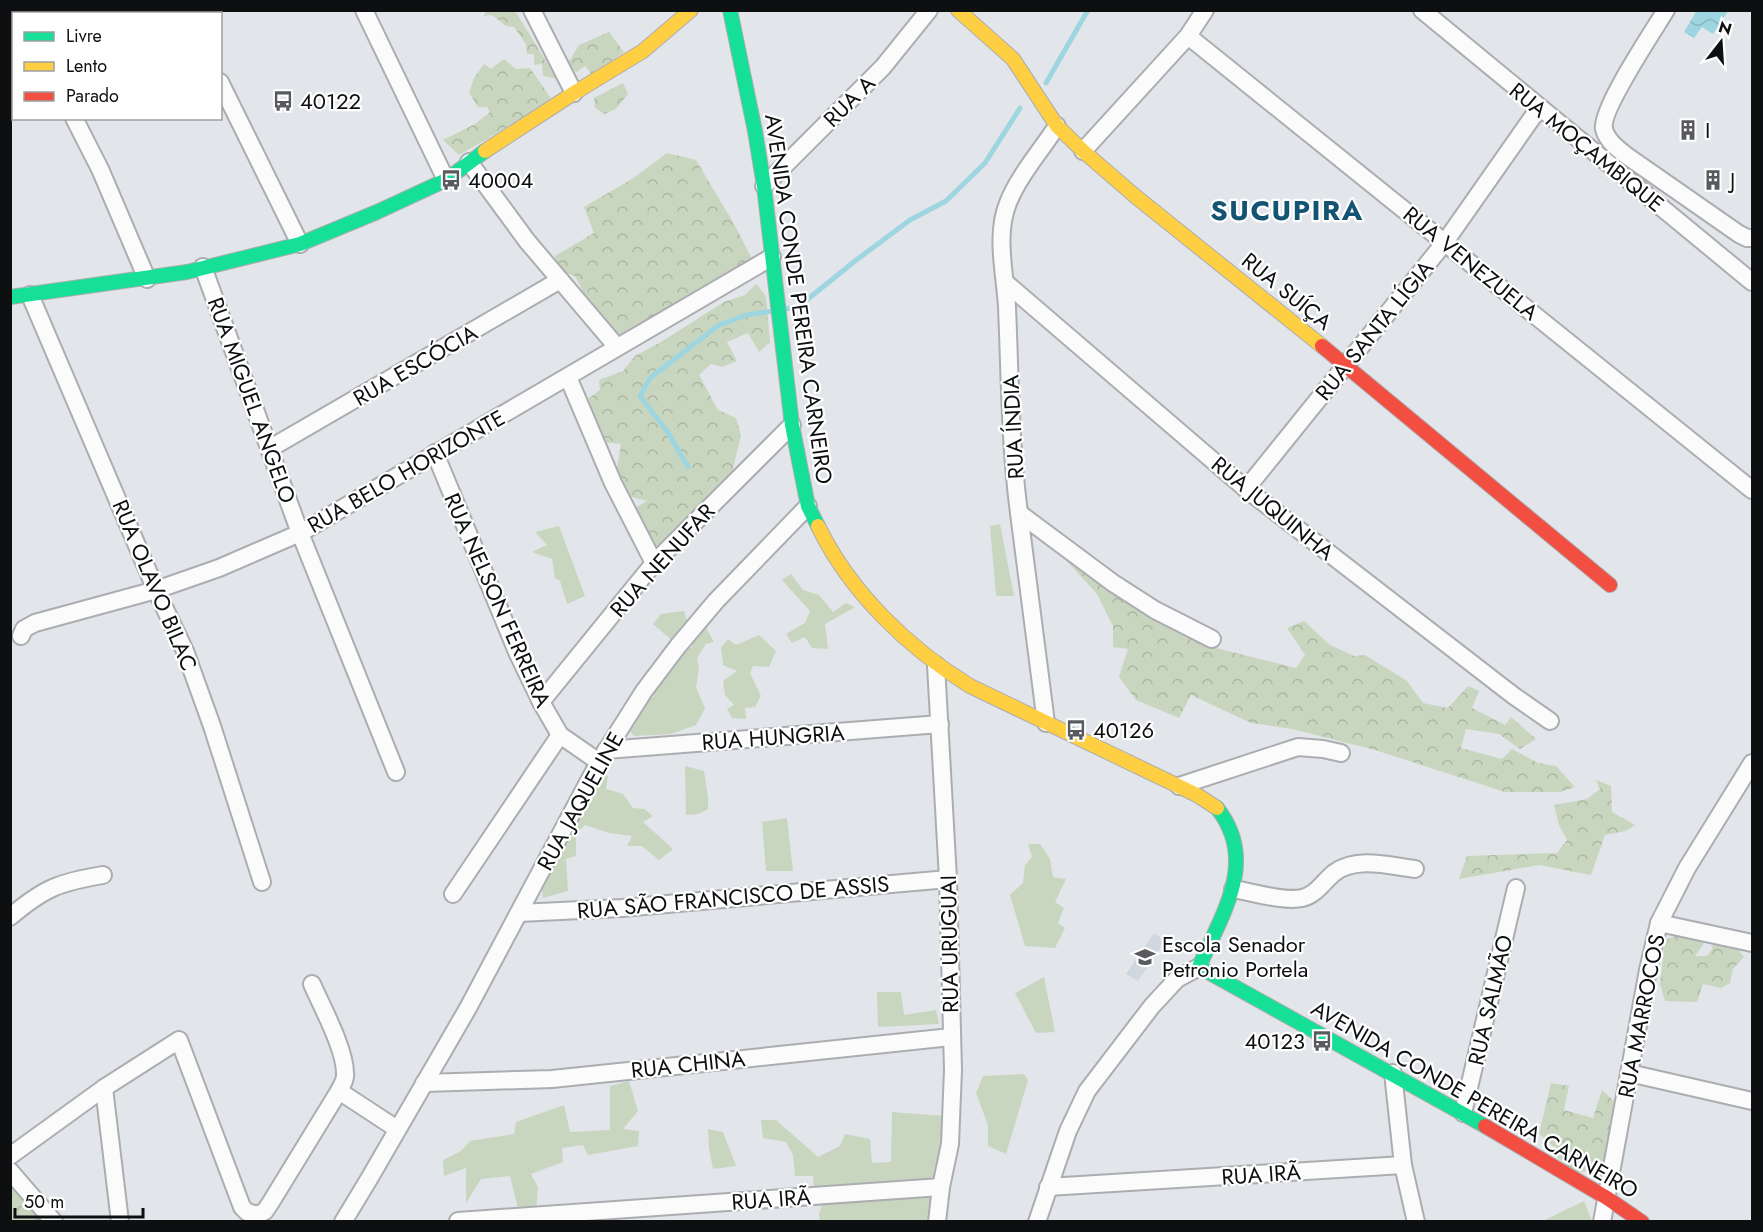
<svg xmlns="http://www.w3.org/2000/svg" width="1763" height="1232" viewBox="0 0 1763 1232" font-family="Jost,sans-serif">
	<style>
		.built { fill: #d0d7df }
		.grass { fill: #c9d6bf }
		.forest { fill: url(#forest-crowns) }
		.water { fill: url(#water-waves) }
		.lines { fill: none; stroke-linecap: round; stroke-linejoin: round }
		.stream { stroke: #9dd5e1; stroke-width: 5 }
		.street-casing { stroke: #acadb1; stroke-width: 20 }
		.fast-casing { stroke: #acadb1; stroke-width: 16 }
		.slow-casing { stroke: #acadb1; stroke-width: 16 }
		.jam-casing { stroke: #acadb1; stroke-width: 16 }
		.street { stroke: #fbfbfc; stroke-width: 16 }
		.fast { stroke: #16e098; stroke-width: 14 }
		.slow { stroke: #ffcf43; stroke-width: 14 }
		.jam { stroke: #f24e42; stroke-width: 14 }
		.labels { text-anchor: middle; stroke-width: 4.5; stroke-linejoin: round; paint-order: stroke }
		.poi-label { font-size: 22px; fill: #0d0f11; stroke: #fff; text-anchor: start }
		.street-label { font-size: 22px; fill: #0d0f11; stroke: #fff }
		.district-label { font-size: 28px; font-weight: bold; letter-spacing: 1.5px; fill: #135473; stroke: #fff }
	</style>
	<defs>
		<pattern id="forest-crowns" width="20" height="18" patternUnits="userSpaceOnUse" patternTransform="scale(1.5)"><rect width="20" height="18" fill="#c9d6bf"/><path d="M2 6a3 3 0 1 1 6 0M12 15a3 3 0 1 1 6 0" fill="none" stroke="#abb6a3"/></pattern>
		<pattern id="water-waves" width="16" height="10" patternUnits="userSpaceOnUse" patternTransform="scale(1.5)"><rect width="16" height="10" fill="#9dd5e1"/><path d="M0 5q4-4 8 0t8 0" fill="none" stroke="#86b6c0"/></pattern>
	</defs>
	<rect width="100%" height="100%" fill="#e2e5e9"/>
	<path class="built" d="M1154,933L1165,941L1138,981L1126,974Z"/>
	<g class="grass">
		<path d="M1000,524L1014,596H996L990,526Z"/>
		<path d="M559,526L585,596L567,604L560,581L555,578L552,559L532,552L547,545L535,532Z"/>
		<path d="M791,574L803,590L819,595L833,612L846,603L855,607L825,624L828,649L812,648L805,637L792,643L786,634L805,623L810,611L782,580Z"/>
		<path d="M684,611L688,624L674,642L653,624L661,614Z"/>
		<path d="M705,626L714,642L706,644L697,658L699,668L696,687L705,708L696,725L671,734L634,736L623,723L642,703L654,696L650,683L666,677L671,655L692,647L696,631Z"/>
		<path d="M759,635L776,651L769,667L753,666L750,673L761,696L755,707L745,708L746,719L732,718L727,709L734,705L725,695L723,681L737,671L723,665L721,647L728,639L736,645Z"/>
		<path d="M685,766L704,771L708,797V809L698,814L686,815Z"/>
		<path d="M595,773L608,776L606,789L623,794L633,808L644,809L653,816L643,822L673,849L659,860L642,846H627L632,836L609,833L585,825L576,834V856L566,859L568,891L543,898L540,873Z"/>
		<path d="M787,818L793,871H766L762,822Z"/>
		<path d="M1028,844H1040L1050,859L1053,877L1066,879L1055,902L1064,908L1058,923L1065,928L1055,948L1025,946L1010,895L1023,883L1025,865L1032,857Z"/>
		<path d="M1044,977L1055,1032L1036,1033L1015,993Z"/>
		<path d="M877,992H901L904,1015L936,1010L939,1024L878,1027Z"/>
		<path d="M1024,1074L1028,1080L1006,1154L988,1146V1125L976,1093L983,1076Z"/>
		<path d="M629,1081L638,1111L623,1129L639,1131L638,1146L588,1155L583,1145L562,1148L563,1162L531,1174L538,1187L536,1211L520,1217L510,1176L481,1179L466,1203V1168L444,1176L443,1160L461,1151L470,1141L514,1134L516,1122L564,1105L570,1132L610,1130V1086Z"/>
		<path d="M892,1112L945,1116L938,1181L814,1190L813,1176H795L793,1155L786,1142L763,1138L761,1120H776L818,1157L840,1146L845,1134L870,1139L872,1163L891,1162Z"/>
		<path d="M708,1129L723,1132L736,1166L713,1169L709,1148Z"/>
		<path d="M933,1197L931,1221H820L819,1214L824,1200Z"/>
		<path d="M1584,1201L1592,1221H1543Z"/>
	</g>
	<g class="forest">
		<path d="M486,11H515L557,79L543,76L542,64L534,65V54H527L526,44L514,27L506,26L492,15L484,16Z"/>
		<path d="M609,32L624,52L592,75L585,66L577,72L570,69L568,63L579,45Z"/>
		<path d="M504,59L516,69L530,68L553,101L459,155L443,140L475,124L490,112L487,107H478L469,93L474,78L484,64L491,69Z"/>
		<path d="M623,83L628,94L616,109L604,114L595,108L594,98Z"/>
		<path d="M667,153L696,160L734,224L752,259L629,342L615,338L580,303L586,297L575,276L566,273L556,265L555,256L594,233L584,207L632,179Z"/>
		<path d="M756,284L766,296L770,342L759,352L748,333L727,342L737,361L722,367L711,364L699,375L718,410L736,418L741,435L732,473V480L684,530L651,553L633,509L647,501L613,492L621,444L603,442L586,415L589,398L600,390L599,380L623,371L635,356L661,342L724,302L745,295Z"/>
		<path d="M1066,560L1203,640L1204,645L1296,668L1305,655L1287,628L1304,621L1330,645L1354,656L1365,655L1407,681L1423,703L1448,708L1468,686L1479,691L1472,708L1505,725L1511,717L1536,739L1520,749L1499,734L1466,729L1461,748L1502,759L1512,749L1538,763L1556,766L1575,787L1560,792H1505L1375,750L1292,729L1251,723L1191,695L1179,718L1136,700L1119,677L1128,649L1113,647V626L1097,594Z"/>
		<path d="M1596,780L1611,786L1612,812L1635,825L1626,831L1605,835L1591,875L1539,865L1459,879L1467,856L1557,853L1567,840L1559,825L1554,805L1587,799L1600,789Z"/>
		<path d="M1681,934L1697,935L1704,943L1695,956H1707L1712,949L1713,940L1735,945L1744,957L1733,969L1730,983L1721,988L1703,984L1697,1002L1665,1001L1660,984L1665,940Z"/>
		<path d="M1551,1083L1569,1086L1564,1110L1593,1118L1602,1090L1616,1103L1609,1166L1576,1173L1556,1156L1558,1150L1539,1134Z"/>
		<path d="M10,1180L48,1221H11Z"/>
	</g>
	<path class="water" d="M1697,10H1728V11L1713,34L1702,27L1694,38L1684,32Z"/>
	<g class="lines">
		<g class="stream">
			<path d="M1046,83L1088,10"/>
			<path d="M785,309L798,307L855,261L910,220L946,201L985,163L1020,108"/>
			<path d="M688,467L669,434L640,396L650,378L719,325L747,315L773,311"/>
		</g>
		<g class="street-casing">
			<g id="street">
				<path d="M17,10L19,14"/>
				<path d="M185,10L187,14"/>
				<path d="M364,10L446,180"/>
				<path d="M532,10L574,93"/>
				<path d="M1422,10L1752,282"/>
				<path d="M1666,10C1654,30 1600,110 1604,129C1607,141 1618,149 1627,156L1739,234L1747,238H1752"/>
				<path d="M1188,36L1752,490"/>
				<path d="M220,82L300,244"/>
				<path d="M74,118L100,169L147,279"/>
				<path d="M1057,126C1042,149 1018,177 1008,203C995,235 1005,273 1007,307C1010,376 1010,445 1019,513L1113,583L1155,610L1212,639"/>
				<path d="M1083,151L1188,36L1205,10"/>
				<path d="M469,162L527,241L617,347"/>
				<path d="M764,186L883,67L929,10"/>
				<path d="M203,267L300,533L396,772"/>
				<path d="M1006,283L1246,489L1514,696L1550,721"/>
				<path d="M30,295L156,590L185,651L212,726L262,882"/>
				<path d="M568,377L613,483L654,563"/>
				<path d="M269,449L560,280"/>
				<path d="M435,453L517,652L541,702L560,735L599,762"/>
				<path d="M1246,489L1445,242L1539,108"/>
				<path d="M1019,513L1046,723"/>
				<path d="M21,636L24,629L35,623L156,590L219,568L300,533L772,257"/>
				<path d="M936,665L948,879L953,1070L950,1144L941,1187L937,1222"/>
				<path d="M541,702L654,563L792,425"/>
				<path d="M606,750L940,724"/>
				<path d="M1179,786L1298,747L1323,749L1341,753"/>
				<path d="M1233,889C1252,892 1284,902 1302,898C1316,895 1323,882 1334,873C1356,856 1390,866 1415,869"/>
				<path d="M453,894L560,735"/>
				<path d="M519,913L622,908L948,879"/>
				<path d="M10,917C44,888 60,882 103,875"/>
				<path d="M1659,923L1752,943"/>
				<path d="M1393,1073L1403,1165L1416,1222"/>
				<path d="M1629,1073L1752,1101"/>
				<path d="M424,1083L552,1079L951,1037"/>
				<path d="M104,1088L120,1222"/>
				<path d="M339,1091L397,1129"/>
				<path d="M1463,1113L1516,888"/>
				<path d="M10,1156L104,1088L179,1040L242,1207L247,1212L258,1215L265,1211L271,1202L339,1091C342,1085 346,1079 345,1073C345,1049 322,1007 312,984"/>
				<path d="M10,1171L54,1222"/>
				<path d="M1048,1187L1403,1165"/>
				<path d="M458,1221L941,1187"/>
				<path d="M343,1222L369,1179L468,1008L599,762L644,691L678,646L716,601L808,506"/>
				<path d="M1037,1222L1068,1131L1087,1091L1152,1006L1177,979L1199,967"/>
				<path d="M1602,1222L1648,970L1659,923L1687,868L1752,763"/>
			</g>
		</g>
		<g class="fast-casing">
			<g id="fast">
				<path d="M730,10L755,131L764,186L792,425L808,506L818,526"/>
				<path d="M10,297L187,272L300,244L377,212L446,180L485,151"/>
				<path d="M1217,808C1259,861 1222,914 1199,967L1485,1126"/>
			</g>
		</g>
		<g class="slow-casing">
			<g id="slow">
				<path d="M958,10L1013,59L1057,126L1083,151L1135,196L1322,346"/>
				<path d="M485,151L574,93L643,51L691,10"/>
				<path d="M818,526C850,592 908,648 970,686L1197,795L1217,808"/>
			</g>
		</g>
		<g class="jam-casing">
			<g id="jam">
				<path d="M1322,346L1610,585"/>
				<path d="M1485,1126L1607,1198L1642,1222"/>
			</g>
		</g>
		<use href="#street" class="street"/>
		<use href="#fast" class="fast"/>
		<use href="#slow" class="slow"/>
		<use href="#jam" class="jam"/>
	</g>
	<defs>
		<g id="bus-bare" transform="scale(1.62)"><path d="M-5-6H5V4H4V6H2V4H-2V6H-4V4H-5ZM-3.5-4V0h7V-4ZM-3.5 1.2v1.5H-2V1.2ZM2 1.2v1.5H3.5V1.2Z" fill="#585a5d" stroke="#fff" stroke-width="2.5" paint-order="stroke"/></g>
		<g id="building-bare" transform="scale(1.62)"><path d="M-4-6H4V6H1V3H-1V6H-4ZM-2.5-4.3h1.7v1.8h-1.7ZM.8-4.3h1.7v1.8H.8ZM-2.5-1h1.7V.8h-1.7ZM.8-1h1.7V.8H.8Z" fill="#585a5d" stroke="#fff" stroke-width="2.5" paint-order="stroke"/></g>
		<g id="school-bare" transform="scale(1.62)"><path d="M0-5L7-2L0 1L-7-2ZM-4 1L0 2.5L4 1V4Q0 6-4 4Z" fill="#585a5d" stroke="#fff" stroke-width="2.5" paint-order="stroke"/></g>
	</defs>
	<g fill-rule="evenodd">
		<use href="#bus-bare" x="283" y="101"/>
		<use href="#building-bare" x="1688" y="130"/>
		<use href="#bus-bare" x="451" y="180"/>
		<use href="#building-bare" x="1713" y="180"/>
		<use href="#bus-bare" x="1076" y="730"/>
		<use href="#school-bare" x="1145" y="957"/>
		<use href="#bus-bare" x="1322" y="1041"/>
	</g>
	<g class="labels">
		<g class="poi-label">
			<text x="300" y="109">40122</text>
			<text x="1705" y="138">I</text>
			<text x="468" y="188">40004</text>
			<text x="1730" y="188">J</text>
			<text x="1093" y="738">40126</text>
			<text x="1162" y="952">Escola Senador<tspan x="1162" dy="25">Petronio Portela</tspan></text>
			<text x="1305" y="1049" text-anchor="end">40123</text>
		</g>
		<g class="street-label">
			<text transform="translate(849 101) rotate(-45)" y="8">RUA A</text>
			<text transform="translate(1587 147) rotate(39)" y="8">RUA MOÇAMBIQUE</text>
			<text transform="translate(1471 263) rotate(39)" y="8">RUA VENEZUELA</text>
			<text transform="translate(1287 291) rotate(39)" y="8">RUA SUÍÇA</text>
			<text transform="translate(799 299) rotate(82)" y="8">AVENIDA CONDE PEREIRA CARNEIRO</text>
			<text transform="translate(1374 330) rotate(-51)" y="8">RUA SANTA LÍGIA</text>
			<text transform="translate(415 365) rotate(-30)" y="8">RUA ESCÓCIA</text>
			<text transform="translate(252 400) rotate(70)" y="8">RUA MIGUEL ANGELO</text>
			<text transform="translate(1013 427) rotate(-93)" y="8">RUA ÍNDIA</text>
			<text transform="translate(406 471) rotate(-30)" y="8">RUA BELO HORIZONTE</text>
			<text transform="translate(1273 508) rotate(39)" y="8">RUA JUQUINHA</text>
			<text transform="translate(662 560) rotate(-48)" y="8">RUA NENUFAR</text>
			<text transform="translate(155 585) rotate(67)" y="8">RUA OLAVO BILAC</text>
			<text transform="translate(498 600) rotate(66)" y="8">RUA NELSON FERREIRA</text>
			<text transform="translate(773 737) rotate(-4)" y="8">RUA HUNGRIA</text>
			<text transform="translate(580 801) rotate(-61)" y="8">RUA JAQUELINE</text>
			<text transform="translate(733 897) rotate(-5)" y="8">RUA SÃO FRANCISCO DE ASSIS</text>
			<text transform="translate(949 944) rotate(-91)" y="8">RUA URUGUAI</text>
			<text transform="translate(1490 1000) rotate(-77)" y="8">RUA SALMÃO</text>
			<text transform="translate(1641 1016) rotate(-79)" y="8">RUA MARROCOS</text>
			<text transform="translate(688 1064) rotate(-6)" y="8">RUA CHINA</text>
			<text transform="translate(1475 1099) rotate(30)" y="8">AVENIDA CONDE PEREIRA CARNEIRO</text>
			<text transform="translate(1261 1174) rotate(-4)" y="8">RUA IRÃ</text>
			<text transform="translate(771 1199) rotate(-4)" y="8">RUA IRÃ</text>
		</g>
		<g class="district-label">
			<text x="1287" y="220">SUCUPIRA</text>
		</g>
	</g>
	<rect width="1763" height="1232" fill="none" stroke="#0d0f11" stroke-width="24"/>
	<rect x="12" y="12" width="210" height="108" fill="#ffffff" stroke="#9e9fa0" stroke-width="1.5"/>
	<rect x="24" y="32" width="30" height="9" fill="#16e098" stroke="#9e9fa0" stroke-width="1.5"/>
	<text x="66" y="42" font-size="18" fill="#0d0f11">Livre</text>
	<rect x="24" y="62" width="30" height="9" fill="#ffcf43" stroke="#9e9fa0" stroke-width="1.5"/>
	<text x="66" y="72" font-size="18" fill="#0d0f11">Lento</text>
	<rect x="24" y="92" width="30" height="9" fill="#f24e42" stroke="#9e9fa0" stroke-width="1.5"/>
	<text x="66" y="102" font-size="18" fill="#0d0f11">Parado</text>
	<g transform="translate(1721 42) rotate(17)" stroke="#ffffff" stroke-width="4.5" paint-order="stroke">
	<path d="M0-4.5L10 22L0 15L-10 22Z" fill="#0d0f11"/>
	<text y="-9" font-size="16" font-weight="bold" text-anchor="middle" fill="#0d0f11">N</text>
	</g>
	<path d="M15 1208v9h128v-9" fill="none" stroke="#0d0f11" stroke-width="3"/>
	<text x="24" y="1208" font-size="18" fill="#0d0f11" stroke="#ffffff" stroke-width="4.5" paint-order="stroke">50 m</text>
</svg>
